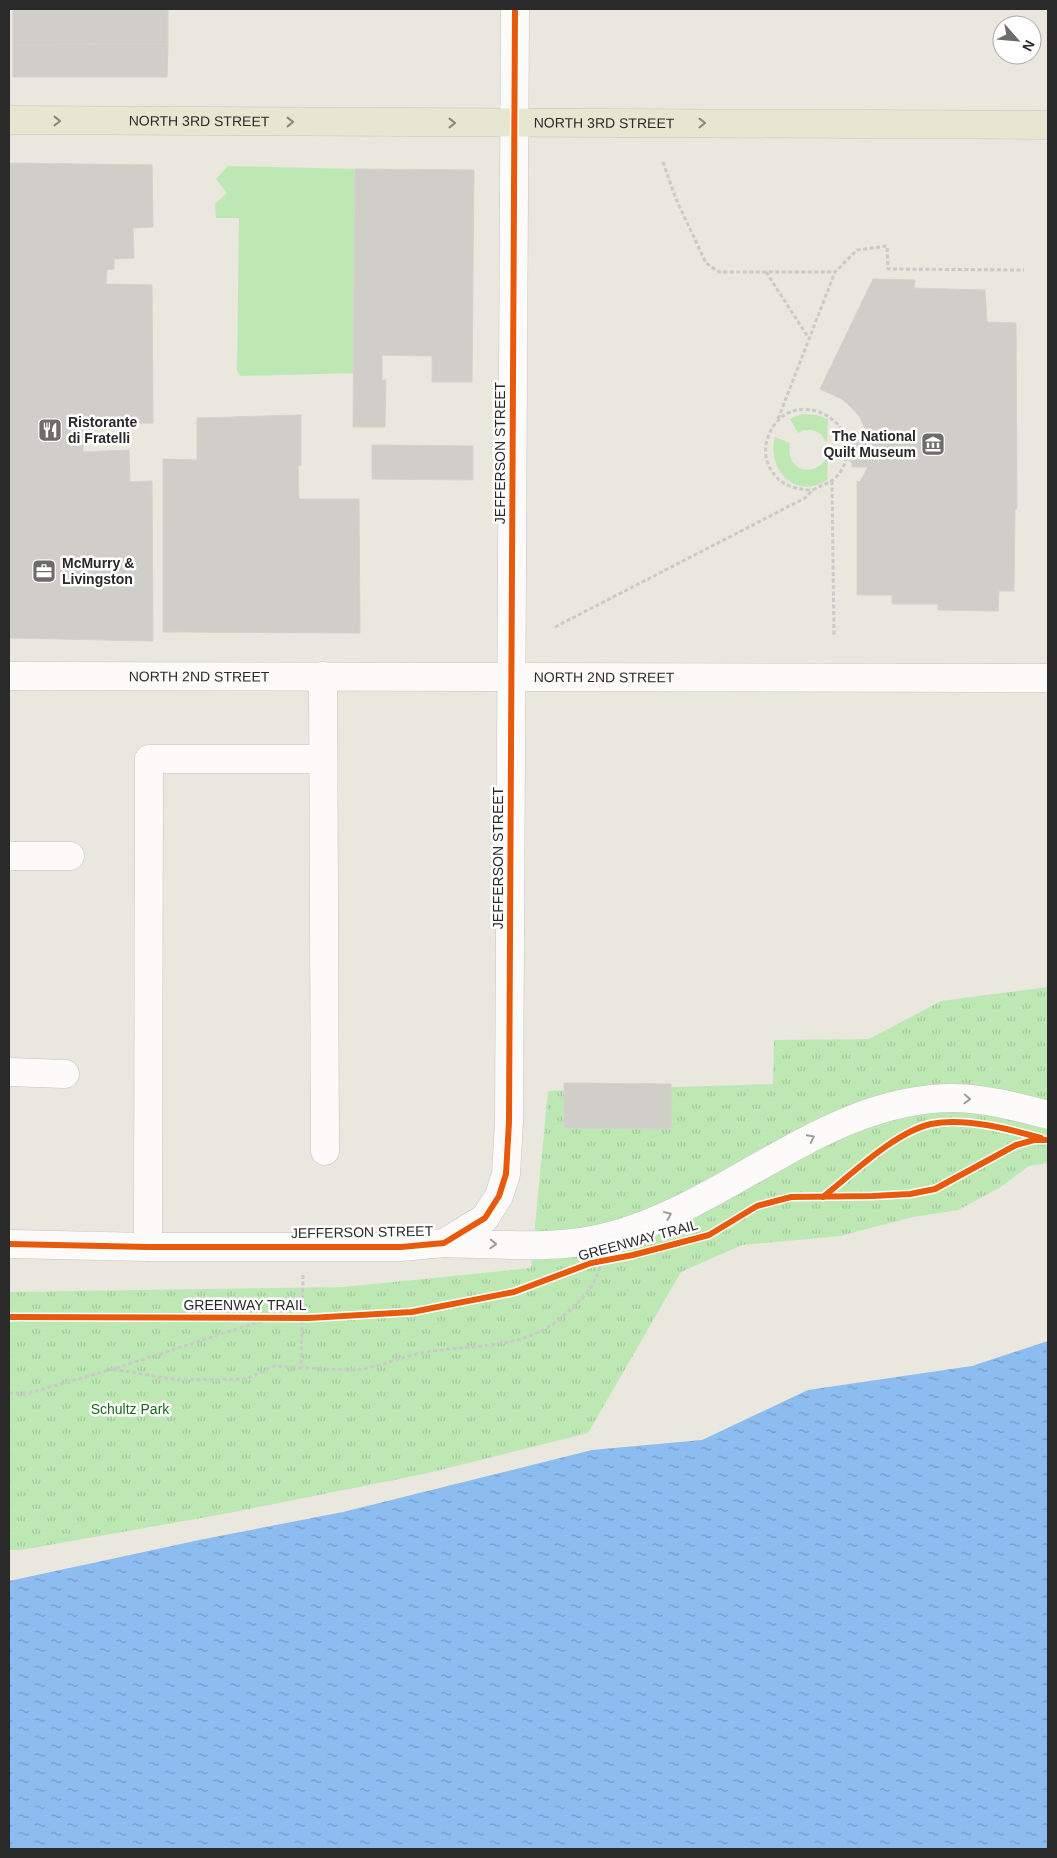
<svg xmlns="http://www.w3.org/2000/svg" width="1057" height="1858" viewBox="0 0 1057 1858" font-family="Arial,sans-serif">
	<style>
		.grass { fill: #bde8b4 }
		.park { fill: url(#park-tufts) }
		.water { fill: url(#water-ripples) }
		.building { fill: #cfcec8; stroke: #d4d2cb }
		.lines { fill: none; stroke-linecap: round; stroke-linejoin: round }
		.minor-casing { stroke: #c6c5c5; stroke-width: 29 }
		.major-casing { stroke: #c4c4c0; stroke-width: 29 }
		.path { stroke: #cbcac9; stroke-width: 3; stroke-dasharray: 4 2.5; stroke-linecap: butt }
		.minor { stroke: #fcfbfa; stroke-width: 28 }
		.major { stroke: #e7e7d1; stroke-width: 28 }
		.cycleway-casing { stroke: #fff; stroke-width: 9 }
		.cycleway { stroke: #e8590c; stroke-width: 6 }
		.oneway { stroke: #88887e }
		.oneway2 { stroke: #9e9d9c }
		.labels { text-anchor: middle; stroke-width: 5; stroke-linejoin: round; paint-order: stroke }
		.street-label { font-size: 14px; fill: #2a2a2a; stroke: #fff }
		.poi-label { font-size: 14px; font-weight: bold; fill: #2a2a2a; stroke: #fff; text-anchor: start }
		.park-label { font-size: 14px; fill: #146c19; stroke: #fff }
	</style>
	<defs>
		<pattern id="park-tufts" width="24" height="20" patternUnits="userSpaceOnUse" patternTransform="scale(1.25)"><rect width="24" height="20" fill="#bde8b4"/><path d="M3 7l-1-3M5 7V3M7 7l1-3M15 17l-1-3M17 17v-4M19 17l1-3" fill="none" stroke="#a3c79b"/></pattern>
		<pattern id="water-ripples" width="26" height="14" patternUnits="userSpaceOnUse" patternTransform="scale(1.25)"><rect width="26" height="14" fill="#8dbdf0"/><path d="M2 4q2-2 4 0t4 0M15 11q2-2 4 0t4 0" fill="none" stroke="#739ac3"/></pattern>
	</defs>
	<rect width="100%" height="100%" fill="#e9e7de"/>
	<g class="grass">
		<path d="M228,166L355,169L353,373L241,376L237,371L239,218H216L215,204L227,193L216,179Z"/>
		<path d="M802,414L817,415L828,419L827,442H826C821,430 809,427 798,433L790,419Z"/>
		<path d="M775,437L790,443C785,469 811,480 827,458H828L827,480C796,501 766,469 775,437Z"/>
	</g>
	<path class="park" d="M1048,987V1163L1029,1166L999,1188L958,1210L913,1217L840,1236L742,1245L681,1272L588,1433L424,1474L229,1513L21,1550H9V1292L344,1287L531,1268L548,1091L773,1084L774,1040L869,1039L941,1001Z"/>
	<path class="water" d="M1048,1341V1849H9V1581L204,1539L343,1512L592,1450L702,1440L808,1390L972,1366Z"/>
	<g class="building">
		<path d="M13,9H168V44L13,45Z"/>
		<path d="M168,44L167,77H13V45Z"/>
		<path d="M11,163L152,165L153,227L133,228L134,258L114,259V269L107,270L106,284L152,285L153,423L83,424V452L129,450L130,482L152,481L153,641L9,638V166Z"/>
		<path d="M355,169L474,170L472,382H432V356L382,355V380H386L385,427H353Z"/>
		<path d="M873,279L915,280L914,288L985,290L987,322L1016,323L1017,509H1015L1014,591H999L998,611L938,610V604H892V595H857V481L860,482L868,467H852V462L849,461V439H852L853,434H867L860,417L851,407L842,399L820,389Z"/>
		<path d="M301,415V465H298L299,499H359L360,633L163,632V459L197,460V418Z"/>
		<path d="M372,445L473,446V480L372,479Z"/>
		<path d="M564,1083L671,1084V1129L564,1128Z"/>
	</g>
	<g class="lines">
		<g class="minor-casing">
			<g id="minor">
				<path id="s1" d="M9,676L1048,678"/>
				<path d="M323,676L325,1151"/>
				<path d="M9,856H70"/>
				<path d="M9,1072L65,1074"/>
				<path d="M444,1243C501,1244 559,1251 614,1235C733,1202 828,1097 955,1098C988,1099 1017,1107 1048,1115"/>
				<path d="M9,1244L148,1247H401L444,1243L485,1218L499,1196L506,1174L509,1122L515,9"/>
				<path d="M148,1247L149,759H323"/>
			</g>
		</g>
		<g class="major-casing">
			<g id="major">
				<path id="s2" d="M9,120L1048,125"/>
			</g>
		</g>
		<g class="path">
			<path d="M663,162L676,199L706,263L719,272H835"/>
			<path d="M766,272L808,337"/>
			<path d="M778,419L835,272L857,250L887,246L888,269L1024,270"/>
			<path d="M832,481L834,637"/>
			<path d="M555,627L805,498C808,496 810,492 813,490C824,483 833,484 841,471C871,421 789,380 768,437C764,447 765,460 771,470C780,485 795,490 813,490"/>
			<path d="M303,1275L301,1368C321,1368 343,1371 362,1369C381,1366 398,1358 417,1354C462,1344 513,1351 553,1324C559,1320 565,1314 570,1310C585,1297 594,1285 600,1267"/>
			<path d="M113,1369L177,1380L246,1379L274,1366L301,1368"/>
			<path d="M9,1393H29L113,1369L274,1317"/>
		</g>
		<use href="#minor" class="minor"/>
		<use href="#major" class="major"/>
		<g class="cycleway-casing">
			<g id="cycleway">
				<path d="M823,1197C852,1174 895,1132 931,1124C964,1117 1009,1129 1041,1138"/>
				<path d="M9,1244L148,1247H401L444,1243L485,1218L499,1196L506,1174L509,1122L515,9"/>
				<path d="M9,1317L309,1318L412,1312L514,1292L591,1263L633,1255L709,1235L757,1206L791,1197L873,1196L910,1194L935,1189L1016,1145L1034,1140H1048"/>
			</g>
		</g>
		<use href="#cycleway" class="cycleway"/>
	</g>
	<defs><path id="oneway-chevron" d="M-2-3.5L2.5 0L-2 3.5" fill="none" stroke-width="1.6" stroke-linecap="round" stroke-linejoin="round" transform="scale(1.25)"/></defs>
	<g class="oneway">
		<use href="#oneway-chevron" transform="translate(57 121)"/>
		<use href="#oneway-chevron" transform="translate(290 122)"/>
		<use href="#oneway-chevron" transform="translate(452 123)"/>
		<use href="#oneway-chevron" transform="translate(702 123)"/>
	</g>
	<g class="oneway2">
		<use href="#oneway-chevron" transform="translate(967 1099) rotate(2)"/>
		<use href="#oneway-chevron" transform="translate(811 1138) rotate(-27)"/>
		<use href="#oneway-chevron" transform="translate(668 1215) rotate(-23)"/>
		<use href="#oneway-chevron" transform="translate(493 1244) rotate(2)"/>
	</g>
	<defs>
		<g id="restaurant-square" transform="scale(1.25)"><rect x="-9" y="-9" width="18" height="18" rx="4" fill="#6d6c69" stroke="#fff"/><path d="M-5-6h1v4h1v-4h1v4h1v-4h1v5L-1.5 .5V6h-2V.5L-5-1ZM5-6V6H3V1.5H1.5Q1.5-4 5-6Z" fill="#fff"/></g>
		<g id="museum-square" transform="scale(1.25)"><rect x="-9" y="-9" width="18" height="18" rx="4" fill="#6d6c69" stroke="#fff"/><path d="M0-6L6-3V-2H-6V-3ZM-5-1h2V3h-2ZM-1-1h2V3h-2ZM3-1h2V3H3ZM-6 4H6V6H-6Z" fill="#fff"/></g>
		<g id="office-square" transform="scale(1.25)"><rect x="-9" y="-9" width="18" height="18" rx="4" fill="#6d6c69" stroke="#fff"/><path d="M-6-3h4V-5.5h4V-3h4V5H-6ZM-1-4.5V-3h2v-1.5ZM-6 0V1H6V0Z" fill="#fff"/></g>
	</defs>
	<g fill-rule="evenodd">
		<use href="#restaurant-square" x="50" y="430"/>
		<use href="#museum-square" x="933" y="444"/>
		<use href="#office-square" x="44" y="571"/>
	</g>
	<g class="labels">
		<g class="street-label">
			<text dy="5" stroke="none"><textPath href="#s2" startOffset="190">NORTH 3RD STREET</textPath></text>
			<text dy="5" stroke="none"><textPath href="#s2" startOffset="595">NORTH 3RD STREET</textPath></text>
			<text transform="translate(500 453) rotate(-90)" y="5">JEFFERSON STREET</text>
			<text dy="5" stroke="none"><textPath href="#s1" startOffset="190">NORTH 2ND STREET</textPath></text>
			<text dy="5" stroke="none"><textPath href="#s1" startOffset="595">NORTH 2ND STREET</textPath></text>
			<text transform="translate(498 858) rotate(-90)" y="5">JEFFERSON STREET</text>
			<text transform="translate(362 1232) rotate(-1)" y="5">JEFFERSON STREET</text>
			<text transform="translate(638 1240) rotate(-15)" y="5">GREENWAY TRAIL</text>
			<text x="245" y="1310">GREENWAY TRAIL</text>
		</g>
		<g class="poi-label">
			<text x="68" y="427">Ristorante<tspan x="68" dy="16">di Fratelli</tspan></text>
			<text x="916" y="441" text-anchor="end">The National<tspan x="916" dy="16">Quilt Museum</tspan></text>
			<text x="62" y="568">McMurry &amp;<tspan x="62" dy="16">Livingston</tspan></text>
		</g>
		<g class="park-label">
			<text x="130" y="1414">Schultz Park</text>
		</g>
	</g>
	<rect width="1057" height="1858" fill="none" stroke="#2a2a2a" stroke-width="20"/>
	<g transform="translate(1017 40) rotate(117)"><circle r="24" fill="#ffffff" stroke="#aaaaaa"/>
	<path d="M0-4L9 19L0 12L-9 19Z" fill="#6d6c69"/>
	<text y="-8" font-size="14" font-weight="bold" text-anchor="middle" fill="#2a2a2a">N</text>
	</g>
</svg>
